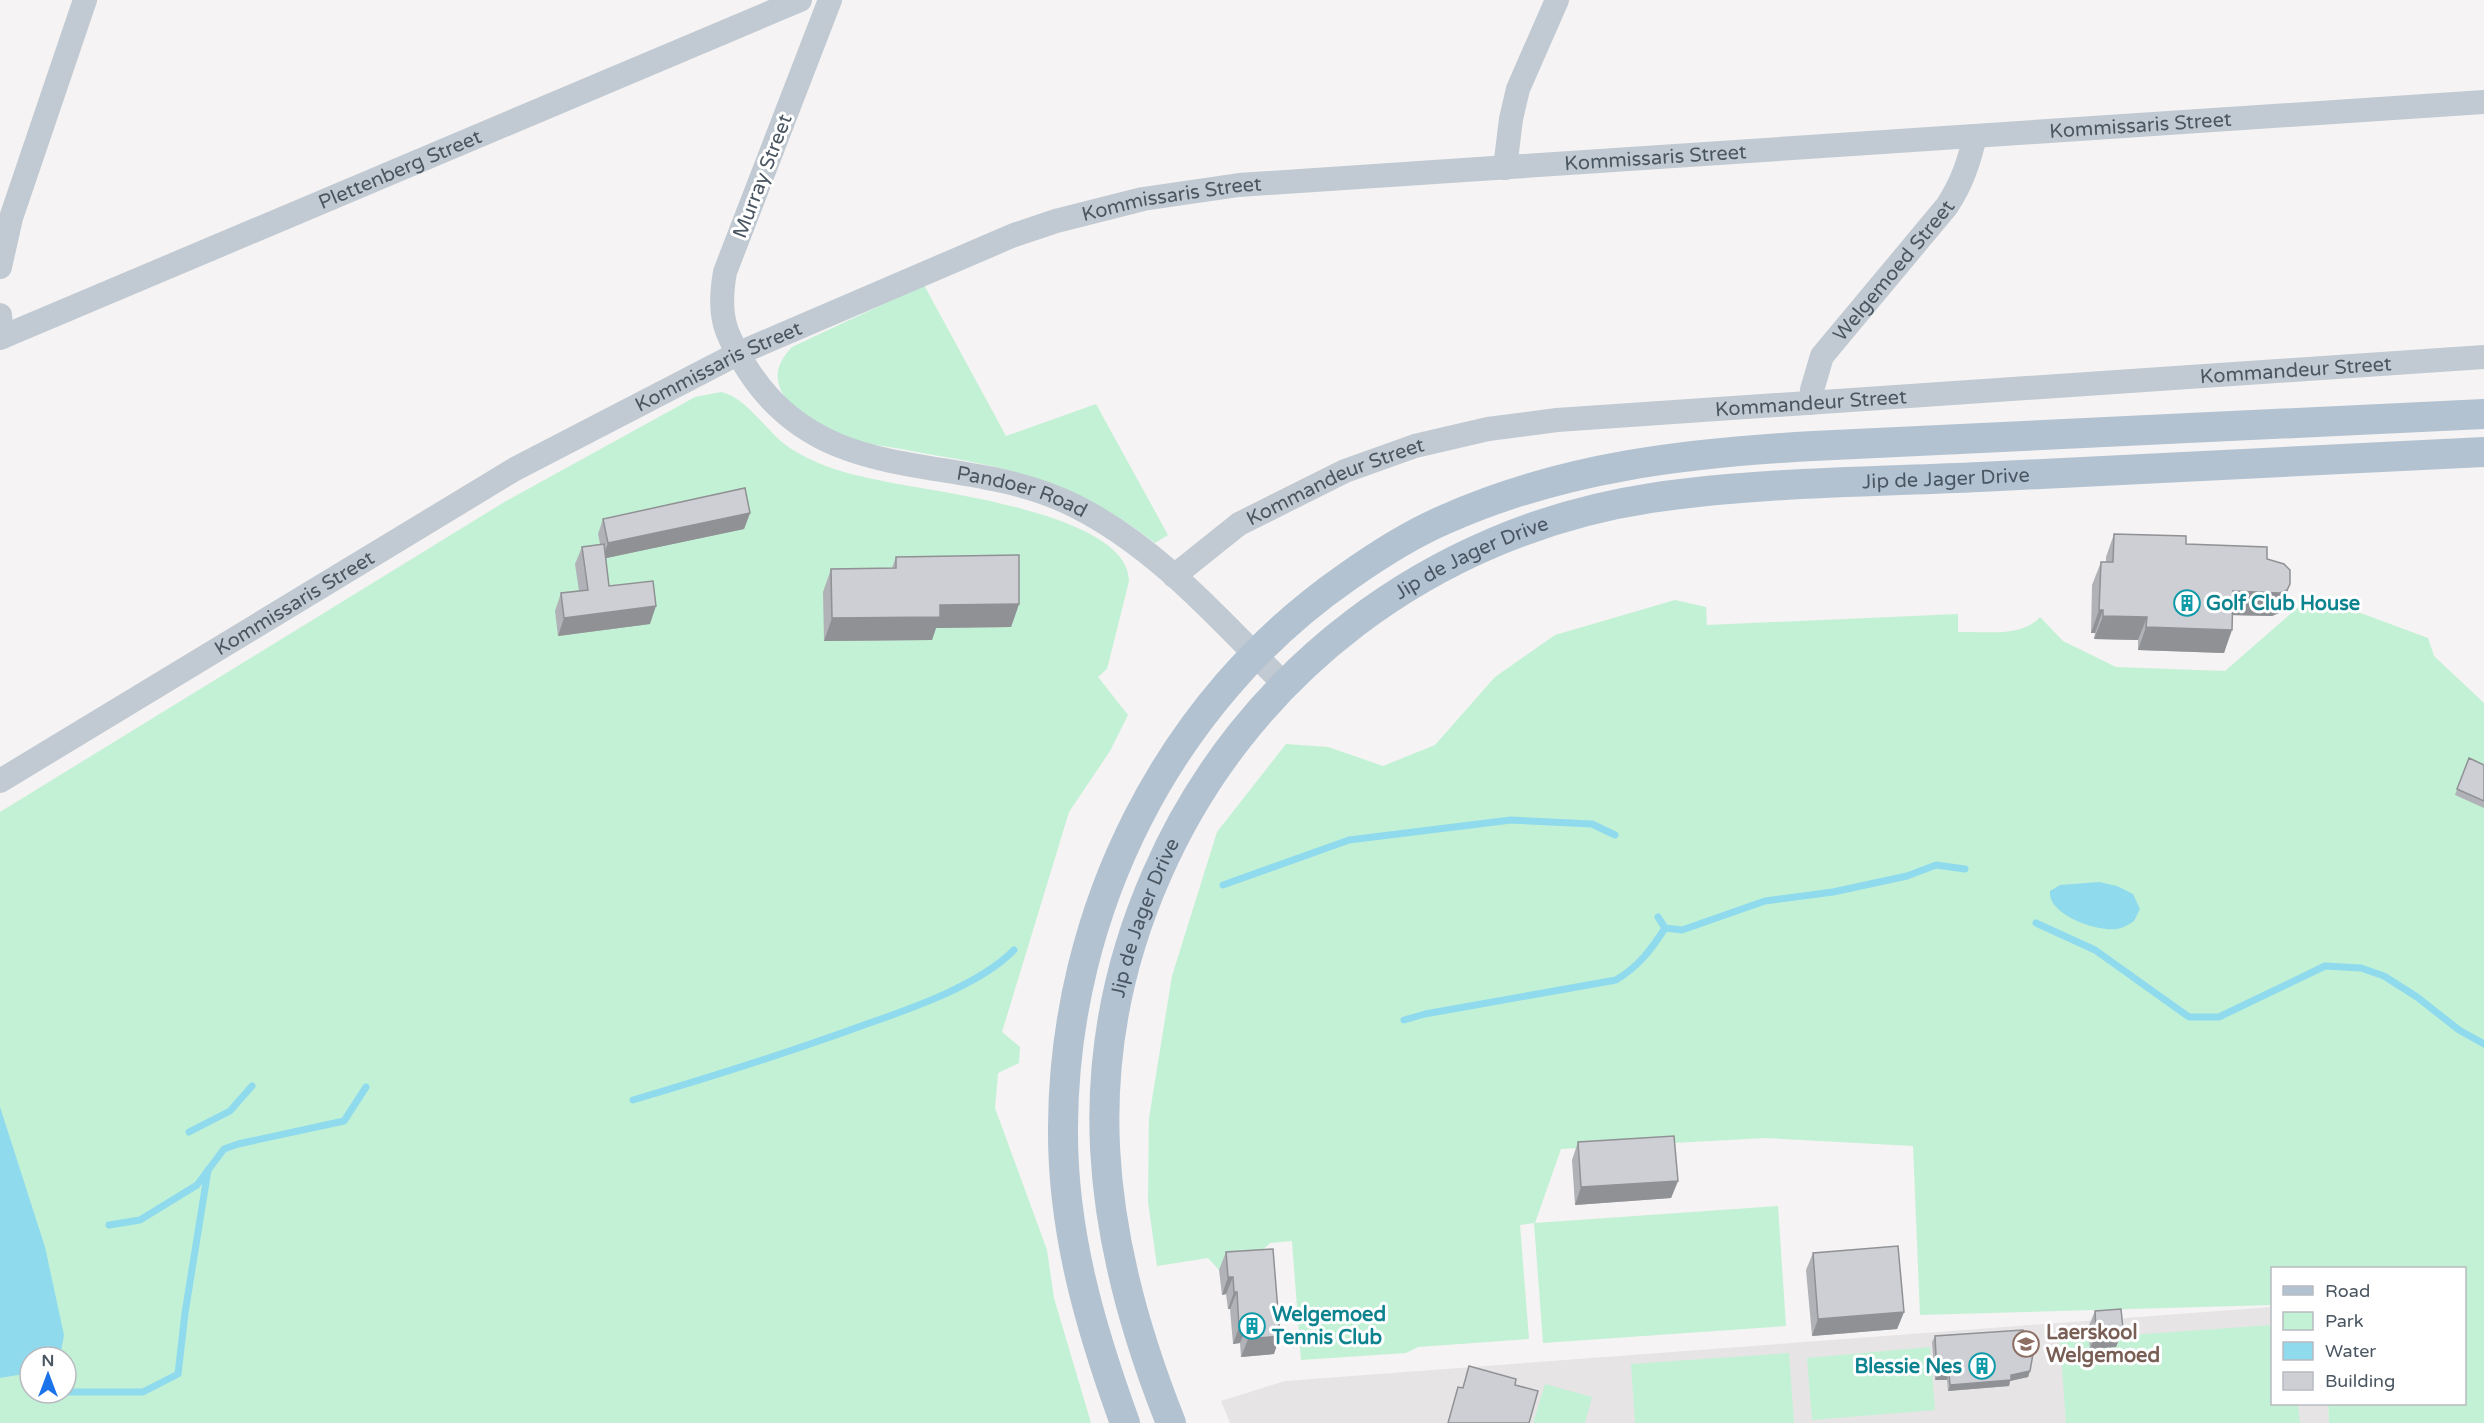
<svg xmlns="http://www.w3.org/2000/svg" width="2484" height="1423" viewBox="0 0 2484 1423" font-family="'Varela Round',sans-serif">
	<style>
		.education { fill: #e6e4e5 }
		.green { fill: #c3f1d5; fill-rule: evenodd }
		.water { fill: #90daee }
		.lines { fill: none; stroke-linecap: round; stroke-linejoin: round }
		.stream { stroke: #90daee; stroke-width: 7 }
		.minor { stroke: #c1cad2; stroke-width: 24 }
		.major { stroke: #b3c2d1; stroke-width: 30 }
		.wall { fill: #b0b2b7 }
		.shaded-wall { fill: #909195 }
		.building { fill: #cdcfd5; stroke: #909195; stroke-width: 1.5 }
		.labels { text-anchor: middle; stroke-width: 6; stroke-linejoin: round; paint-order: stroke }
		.street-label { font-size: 20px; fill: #4a5661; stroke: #fff }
		.culture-label { font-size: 20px; font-weight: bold; fill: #0d838f; stroke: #fff; text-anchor: start }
		.education-label { font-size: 20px; font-weight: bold; fill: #785e54; stroke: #fff; text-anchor: start }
	</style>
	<rect width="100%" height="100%" fill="#f5f3f3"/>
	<path class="education" d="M2272,1307V1404H2328L2329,1423H1230L1221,1401L1285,1381Z"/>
	<g class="green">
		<path d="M924,285L1006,436L1096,404L1168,535L1155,543C1115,512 1071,489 1022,474C983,462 941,457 901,449C885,446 868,445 852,439C816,426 748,392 792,347Z"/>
		<path d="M721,392C747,397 767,433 790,448C822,469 857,476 893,483C943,493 1129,515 1129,581L1107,669L1098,677L1128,715L1110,751L1069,812L1002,1032L1020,1047L1019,1063L998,1073L995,1108L1047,1250L1054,1298L1091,1423H0V812L506,501L695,397ZM30,1357H66V1393H30Z"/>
		<path d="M2312,595L2428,638L2434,656L2484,703V1423H2329L2328,1404H2464V1268H2272V1305L1920,1315L1913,1146L1766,1138L1561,1149L1535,1223L1778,1206L1786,1326L1543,1343L1534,1223L1520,1225L1529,1339L1418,1347L1406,1353L1301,1360L1292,1241L1270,1243L1259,1253L1219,1270L1208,1258L1157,1266L1148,1202L1149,1118L1172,976L1217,832L1286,744L1328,747L1383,766L1435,745L1495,677L1555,635L1675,600L1706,607L1707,625L1958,614V632C1984,631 2022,638 2040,617L2063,641L2116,667L2225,671Z"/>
		<path d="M2272,1325V1404H2298L2300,1423H2066L2060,1340L2089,1338L2090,1349L2116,1347V1336Z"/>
		<path d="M1930,1347L1935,1410L1812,1420L1807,1358Z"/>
		<path d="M1789,1353L1794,1423H1635L1631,1364Z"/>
		<path d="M1545,1384L1592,1397L1585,1423H1533Z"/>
	</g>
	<g class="water">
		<path d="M2099,882L2117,886L2133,894L2140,909L2134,921C2129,924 2124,928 2117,929C2098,932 2047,915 2050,891L2060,885Z"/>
		<path d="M0,1107L45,1247L64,1335L60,1357H30V1373L0,1378Z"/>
	</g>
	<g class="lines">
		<g class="stream">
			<path d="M1223,885L1349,840L1511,820L1592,824L1615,835"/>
			<path d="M1658,917L1665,928L1682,930L1765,901L1833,892L1907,876L1936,865L1965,869"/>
			<path d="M2036,923L2095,950L2189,1017H2219L2325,966L2361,968L2384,976L2417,997L2459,1030L2484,1044"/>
			<path d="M1404,1020L1425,1014L1616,980C1639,966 1651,950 1665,928"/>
			<path d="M633,1100C711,1077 787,1053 864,1025C910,1009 980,985 1014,950"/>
			<path d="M189,1132L230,1111L252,1086"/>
			<path d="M109,1225L140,1220L197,1185L224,1149L238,1144L344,1121L366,1087"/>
			<path d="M67,1392H143L178,1374L185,1313L208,1170"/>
		</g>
		<g class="minor">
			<path id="s1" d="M830,0L725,272C717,317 725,335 750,373C829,492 962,449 1075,506C1157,547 1220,620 1284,684"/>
			<path d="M1505,168L1511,119L1518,89L1557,0"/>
			<path d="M0,267L11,218L85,0"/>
			<path d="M0,315L2,337"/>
			<path id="s2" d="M0,338L800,0"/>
			<path id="s3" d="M1811,403L1812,390L1822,356L1947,206C1962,183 1969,162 1975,136"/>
			<path id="s4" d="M1174,576L1239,524L1345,471L1415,446L1488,429L1557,420L2484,357"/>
			<path id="s5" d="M0,781L515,469L737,354L1014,235L1056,221L1143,199L1239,185L2484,102"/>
		</g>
		<g class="major">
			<path d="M1125,1423C1090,1327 1062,1230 1063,1127C1064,911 1168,701 1347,577C1378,555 1411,534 1446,519C1563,467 1687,453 1813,446L2484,414"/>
			<path id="s6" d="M1171,1423C1097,1238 1074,1062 1157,874C1245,672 1433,531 1651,498C1759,482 1871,482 1980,477C2148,468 2316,460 2484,452"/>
		</g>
	</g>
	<g class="wall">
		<path d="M750,513L744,529L606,558L609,586L650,624L558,636L555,611L561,593L579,591L575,564L582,547L600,544L598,534L603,519Z"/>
		<path d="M2114,534L2186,544L2267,559L2282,607L2279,613L2272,616L2233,615L2224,653L2138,650V640L2094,639L2095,633H2091L2092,585L2101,562H2106V557Z"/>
		<path d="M896,557L1019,604L1011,627L936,628L932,640L824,641L823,592L831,569L892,568Z"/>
		<path d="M2469,758L2484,765V808L2455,795Z"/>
		<path d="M1578,1142L1678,1181L1671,1198L1575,1205L1572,1160Z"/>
		<path d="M1226,1252L1274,1354L1241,1357L1240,1343L1233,1344L1230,1309H1228L1226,1294L1222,1295L1219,1270Z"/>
		<path d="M1813,1253L1904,1312L1897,1329L1812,1336L1806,1270Z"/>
		<path d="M2095,1311L2123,1329L2116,1347L2090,1349L2088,1328Z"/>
		<path d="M1935,1336L2025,1349L2030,1371L2028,1377L2010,1381L2009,1386L1948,1391L1947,1380H1935L1932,1342Z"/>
	</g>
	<g class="shaded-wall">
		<path d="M750,513L744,529L602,559L608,543Z"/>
		<path d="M2290,584L2282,607L2279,613L2272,616L2225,615L2233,591Z"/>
		<path d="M1019,604L1011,627L936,628L932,640L824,641L832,618L940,605Z"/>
		<path d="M656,606L650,624L558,636L564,618Z"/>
		<path d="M2099,610H2103L2095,633H2091Z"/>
		<path d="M2103,616L2147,617L2138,640L2094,639Z"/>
		<path d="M2146,627L2232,630L2224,653L2138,650Z"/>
		<path d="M1678,1181L1671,1198L1575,1205L1581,1187Z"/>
		<path d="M1228,1277H1233L1226,1294L1222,1295Z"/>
		<path d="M1234,1292H1237L1230,1309H1228Z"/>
		<path d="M1904,1312L1897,1329L1812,1336L1818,1319Z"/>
		<path d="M1247,1326L1240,1343L1233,1344L1239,1327Z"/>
		<path d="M2123,1329L2116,1347L2090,1349L2096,1331Z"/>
		<path d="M1280,1336L1274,1354L1241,1357L1248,1339Z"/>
		<path d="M2030,1371L2028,1377L2010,1381L2009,1386L1948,1391L1950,1385Z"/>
		<path d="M1949,1374L1947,1380H1935L1937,1375Z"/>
	</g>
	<g class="building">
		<path d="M745,488L750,513L608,543L603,519Z"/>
		<path d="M2114,534L2186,536V544L2267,547V559L2284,564L2290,570V584L2287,590L2280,593L2233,591L2232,630L2146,627L2147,617L2103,616V610H2099L2101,562H2113Z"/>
		<path d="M604,544L609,586L653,581L656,606L564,618L561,593L588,590L582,547Z"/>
		<path d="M1019,555V604L940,605V617L832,618L831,569L896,568V557Z"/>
		<path d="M2469,758L2484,765V801L2457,789Z"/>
		<path d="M1674,1136L1678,1181L1581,1187L1578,1142Z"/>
		<path d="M1898,1246L1904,1312L1818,1319L1813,1253Z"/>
		<path d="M1273,1249L1280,1336L1248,1339L1247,1326L1239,1327L1237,1292H1234L1233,1277H1228L1226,1252Z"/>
		<path d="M2121,1309L2123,1329L2096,1331L2095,1311Z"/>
		<path d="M2023,1330L2025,1349L2034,1348L2030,1371L2011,1375V1380L1950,1385L1949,1374L1937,1375L1935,1336Z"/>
		<path d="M1469,1366L1516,1379L1515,1385L1538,1391L1529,1423H1448L1458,1387L1463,1388Z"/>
	</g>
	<defs>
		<g id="building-ring" transform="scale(1.35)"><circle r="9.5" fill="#fff" stroke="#0f9aa8" stroke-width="1.5"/><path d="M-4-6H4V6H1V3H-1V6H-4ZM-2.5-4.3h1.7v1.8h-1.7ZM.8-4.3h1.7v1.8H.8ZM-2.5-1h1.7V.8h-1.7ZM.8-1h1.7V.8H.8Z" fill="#0f9aa8"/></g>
		<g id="school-ring" transform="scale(1.35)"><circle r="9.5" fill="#fff" stroke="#8d6e63" stroke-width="1.5"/><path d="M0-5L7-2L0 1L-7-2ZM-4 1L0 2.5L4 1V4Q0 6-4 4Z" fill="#8d6e63"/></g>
	</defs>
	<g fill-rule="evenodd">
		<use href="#building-ring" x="2187" y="603"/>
		<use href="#building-ring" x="1252" y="1326"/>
		<use href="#school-ring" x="2026" y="1344"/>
		<use href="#building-ring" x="1982" y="1366"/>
	</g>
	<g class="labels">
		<g class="street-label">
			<text dy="7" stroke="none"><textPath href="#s5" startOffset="2288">Kommissaris Street</textPath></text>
			<text dy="7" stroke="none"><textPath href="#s5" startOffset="1802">Kommissaris Street</textPath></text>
			<text dy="7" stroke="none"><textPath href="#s2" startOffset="434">Plettenberg Street</textPath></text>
			<text transform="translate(762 176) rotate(-69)" y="7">Murray Street</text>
			<text dy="7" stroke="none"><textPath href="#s5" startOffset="1316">Kommissaris Street</textPath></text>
			<text dy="7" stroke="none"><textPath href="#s3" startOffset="160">Welgemoed Street</textPath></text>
			<text dy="7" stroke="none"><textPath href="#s5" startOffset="830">Kommissaris Street</textPath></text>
			<text dy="7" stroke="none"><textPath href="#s4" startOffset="1161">Kommandeur Street</textPath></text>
			<text dy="7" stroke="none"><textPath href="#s4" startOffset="675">Kommandeur Street</textPath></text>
			<text dy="7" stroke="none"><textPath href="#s6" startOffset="1509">Jip de Jager Drive</textPath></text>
			<text dy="7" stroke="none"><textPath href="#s4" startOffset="189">Kommandeur Street</textPath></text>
			<text dy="7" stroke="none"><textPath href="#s1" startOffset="705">Pandoer Road</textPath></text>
			<text dy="7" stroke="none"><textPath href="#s6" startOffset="1023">Jip de Jager Drive</textPath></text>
			<text dy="7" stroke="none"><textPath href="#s5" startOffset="344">Kommissaris Street</textPath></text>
			<text dy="7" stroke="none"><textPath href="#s6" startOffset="520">Jip de Jager Drive</textPath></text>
		</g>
		<g class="culture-label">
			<text x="2206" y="610">Golf Club House</text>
			<text x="1272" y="1321">Welgemoed<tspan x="1272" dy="23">Tennis Club</tspan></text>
			<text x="1962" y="1373" text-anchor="end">Blessie Nes</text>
		</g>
		<g class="education-label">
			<text x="2046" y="1339">Laerskool<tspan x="2046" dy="23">Welgemoed</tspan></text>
		</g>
	</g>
	<rect x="2271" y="1267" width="195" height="138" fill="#ffffff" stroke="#b7bbc0" stroke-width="1.5"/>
	<rect x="2283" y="1286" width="30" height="9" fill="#b3c2d1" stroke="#b7bbc0" stroke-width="1.5"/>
	<text x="2325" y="1297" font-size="18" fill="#4a5661">Road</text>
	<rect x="2283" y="1312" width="30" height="18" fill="#c3f1d5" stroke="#b7bbc0" stroke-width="1.5"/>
	<text x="2325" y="1327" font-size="18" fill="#4a5661">Park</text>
	<rect x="2283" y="1342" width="30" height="18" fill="#90daee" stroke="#b7bbc0" stroke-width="1.5"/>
	<text x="2325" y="1357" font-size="18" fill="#4a5661">Water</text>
	<rect x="2283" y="1372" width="30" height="18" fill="#cdcfd5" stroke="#b7bbc0" stroke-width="1.5"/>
	<text x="2325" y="1387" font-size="18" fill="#4a5661">Building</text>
	<g transform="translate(48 1375)"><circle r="28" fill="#ffffff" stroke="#b7bbc0" stroke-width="1.5"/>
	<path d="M0-4.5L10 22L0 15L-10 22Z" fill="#1a73e8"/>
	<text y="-9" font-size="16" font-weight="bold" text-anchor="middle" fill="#4a5661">N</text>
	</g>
</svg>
